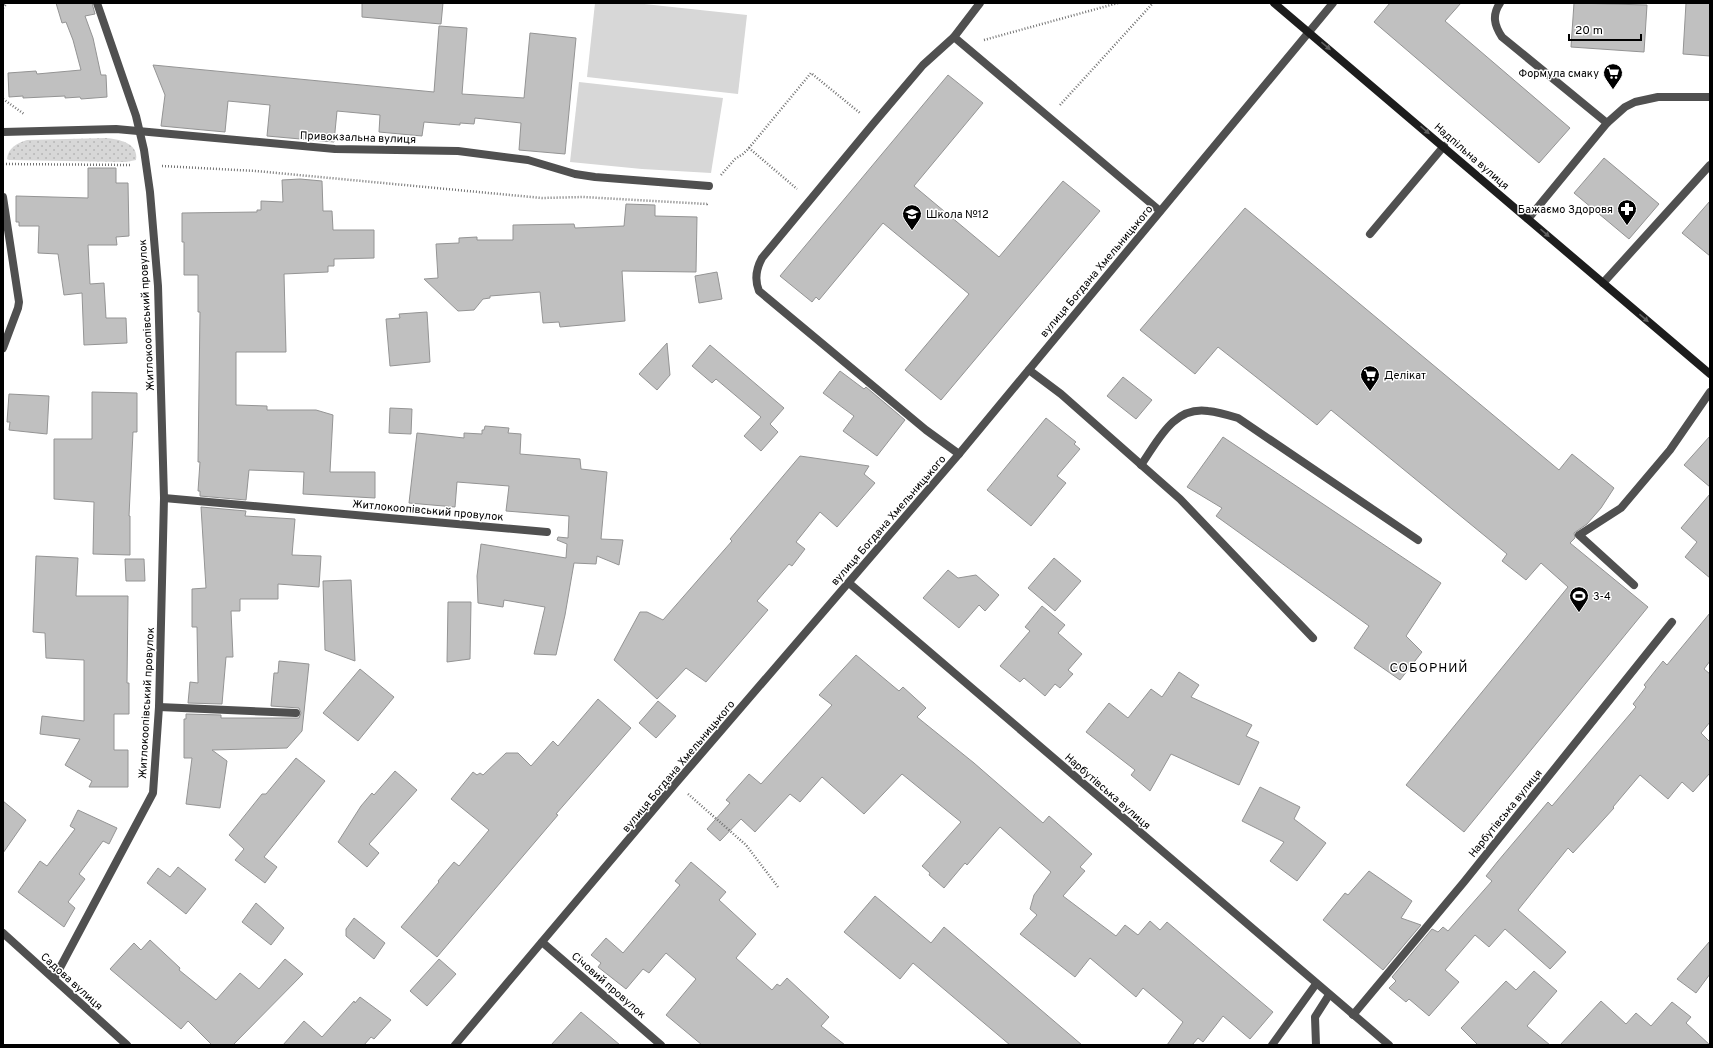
<svg xmlns="http://www.w3.org/2000/svg" width="1713" height="1048" viewBox="0 0 1713 1048" font-family="Overpass,sans-serif">
	<style>
		.grass { fill: url(#grass-dots) }
		.pitch { fill: #d7d7d7 }
		.building { fill: #c0c0c0; stroke: #949494 }
		.lines { fill: none; stroke-linecap: round; stroke-linejoin: round }
		.path { stroke: #727272; stroke-width: 2.5; stroke-dasharray: 1 2; stroke-linecap: butt }
		.service { stroke: #505050; stroke-width: 8 }
		.minor { stroke: #505050; stroke-width: 8 }
		.secondary { stroke: #1d1d1d; stroke-width: 8 }
		.oneway { fill: #616161 }
		.labels { text-anchor: middle; stroke-width: 3; stroke-linejoin: round; paint-order: stroke }
		.poi-label { font-size: 11px; fill: #000; stroke: #fff; text-anchor: start }
		.street-label { font-size: 11px; fill: #000; stroke: #fff }
		.quarter-label { font-size: 13px; letter-spacing: 1px; fill: #000; stroke: #fff }
	</style>
	<defs>
		<pattern id="grass-dots" width="8" height="8" patternUnits="userSpaceOnUse"><rect width="8" height="8" fill="#d7d7d7"/><path d="M2 2h.1M6 6h.1" fill="none" stroke="#b7b7b7" stroke-width="1.8" stroke-linecap="round"/></pattern>
	</defs>
	<rect width="100%" height="100%" fill="#fff"/>
	<path class="grass" d="M106,138C118,139 139,143 136,160L126,162L9,160L7,159C8,148 17,143 27,140Z"/>
	<g class="pitch">
		<path d="M595,3H635L747,15L738,94L587,77Z"/>
		<path d="M579,82L723,98L711,173L642,169L570,162Z"/>
	</g>
	<g class="building">
		<path d="M56,3H92L95,14L85,16L93,38L101,75H106L107,97L81,99L80,97L65,98V96L23,98V96L9,97L8,73L36,71L37,74L81,70L73,40L66,22L62,23Z"/>
		<path d="M362,3H443L441,24L362,17Z"/>
		<path d="M1390,3H1461L1445,21L1570,128L1539,163L1374,22Z"/>
		<path d="M1574,3L1647,5L1644,52L1571,47Z"/>
		<path d="M1686,3H1710V56L1683,54Z"/>
		<path d="M439,26L467,28L462,94L524,98L530,33L576,38L565,154L519,150L521,123L475,118L474,124L460,123V125L424,122L422,136L379,132L380,115L337,111L334,142L267,136L270,105L228,101L225,132L161,126L165,95L153,65L434,92Z"/>
		<path d="M948,75L983,103L914,186L999,257L1063,181L1100,211L941,400L905,370L969,294L883,223L819,300L816,297L812,302L780,276Z"/>
		<path d="M1604,158L1659,204L1629,239L1574,193Z"/>
		<path d="M88,168H116V183H128L129,236L116,237L117,245H88L90,284L104,283L106,318H126L127,343L84,345L82,293L64,295L58,254L38,253L39,226H19V222H16V196L88,198Z"/>
		<path d="M300,179L322,181L323,211H332L333,230H374V258L334,259V266H328V272L284,274L286,352H236V405L267,406V410H316L333,415L330,472H375V498L303,494L304,472L249,470L246,500L200,496V491H198L200,462H198L200,312H198V275H184V242H182V213L257,212V210H261V201L283,202L282,180Z"/>
		<path d="M1710,201V256L1682,233Z"/>
		<path d="M626,204L655,205V216L697,217L696,272L622,271L625,321L560,327L559,322L543,323L540,292L490,296V298L483,299L474,310L458,311L424,279L438,278L436,244L459,243V238L477,237V240H513V225L574,224L575,228L624,226Z"/>
		<path d="M1245,208L1559,470L1572,454L1614,488L1601,508L1587,524L1574,533L1575,538L1570,543L1648,607L1464,832L1406,785L1568,587L1541,563L1526,580L1502,561L1507,554L1331,410L1317,425L1218,347L1195,374L1140,330Z"/>
		<path d="M717,272L722,299L699,303L695,276Z"/>
		<path d="M427,312L430,362L390,366L386,319L400,318L399,314Z"/>
		<path d="M667,343L670,375L657,390L639,374Z"/>
		<path d="M710,345L784,408L770,424L778,432L761,451L744,436L761,417L716,379L712,383L692,366Z"/>
		<path d="M840,371L864,389L866,387L905,420L877,456L843,431L854,416L823,393Z"/>
		<path d="M1123,377L1152,400L1136,419L1107,396Z"/>
		<path d="M92,392L137,393V432H133L129,516H130V555L93,554L94,502L54,499V439H92Z"/>
		<path d="M9,394L49,396L47,434L9,430L10,422H7Z"/>
		<path d="M390,408L412,409L411,434L389,433Z"/>
		<path d="M1046,418L1076,442L1074,444L1080,449L1057,476L1066,483L1031,526L987,490Z"/>
		<path d="M485,426L509,428L508,433L521,434L520,454L580,459L581,469L607,472L601,539L623,540L619,565L597,556L596,564L574,563L565,615L556,655L534,654L545,607L504,600L503,607L478,603L477,576L481,544L566,558L567,544L557,540L558,537L568,538L569,516L506,511L509,486L457,482L455,507L409,503L417,433L464,438V433L482,434V430H484Z"/>
		<path d="M1710,436V487L1684,465Z"/>
		<path d="M1223,437L1441,583L1406,636L1422,652L1400,680L1354,648L1369,626L1216,516L1222,508L1187,487Z"/>
		<path d="M800,456L869,466L864,474L875,483L837,527L820,512L796,542L805,549L792,566L789,564L757,601L768,610L706,682L686,668L657,699L614,660L640,612H647L663,620L732,541L730,539Z"/>
		<path d="M1710,494V578L1685,557L1697,542L1681,528Z"/>
		<path d="M201,507L246,511L245,516L295,519L292,555L321,556L319,587L278,584V599H240V611H231L233,657H226L222,704L188,703L190,682L198,683L197,627H192V589L206,588Z"/>
		<path d="M36,556L78,558L76,596H128L127,683H129V714H114V750H128V787H89L92,781L65,765L80,739L40,734L42,716L84,721V660L46,658L45,633L33,632Z"/>
		<path d="M1054,558L1081,581L1055,611L1028,588Z"/>
		<path d="M125,559H144L145,581H126Z"/>
		<path d="M948,570L958,578L976,575L999,595L985,611L979,605L959,628L923,598Z"/>
		<path d="M351,580L355,661L325,650L323,581Z"/>
		<path d="M448,602H471L470,659L447,662Z"/>
		<path d="M1042,606L1065,625L1058,633L1082,654L1068,670L1073,674L1060,688L1055,684L1045,696L1024,678L1020,682L1000,666L1030,631L1025,627Z"/>
		<path d="M1710,613V661L1704,669L1710,674V722L1701,733L1710,742V773L1693,792L1682,782L1668,799L1640,775L1613,807L1614,808L1573,853L1568,848L1518,910L1566,952L1550,969L1505,929L1489,947L1475,935L1445,970L1459,982L1429,1016L1409,999L1406,1002L1389,988L1396,981L1392,977L1432,929L1438,932L1443,927L1448,931L1492,881L1486,876L1498,861L1548,802L1552,806L1636,707L1633,704L1646,687L1644,685L1663,661L1667,665Z"/>
		<path d="M856,655L899,691L903,687L926,708L917,717L974,763L1043,823L1049,816L1092,854L1080,867L1085,871L1063,896L1116,936L1125,925L1138,935L1150,921L1160,930L1167,922L1273,1012L1250,1039L1223,1016L1203,1042L1198,1038L1192,1045H1167L1183,1022L1143,988L1136,997L1090,958L1075,977L1020,934L1037,915L1030,909L1034,895L1051,872L1000,827L967,865L965,863L944,888L929,875L930,873L922,866L961,822L902,774L864,814L822,777L800,802L790,794L755,832L741,819L720,841L707,829L730,803L726,800L749,774L761,784L832,705L819,695Z"/>
		<path d="M279,661L309,664L302,731L287,748L212,750L227,761L220,808L186,804L192,758H184V719H186V714L221,715V718H299L301,713L299,708L271,706L274,673H278Z"/>
		<path d="M360,669L394,697L358,741L323,713Z"/>
		<path d="M1179,672L1199,685L1191,697L1252,725L1246,736L1259,742L1239,785L1171,754L1150,791L1131,775L1135,770L1086,732L1109,703L1128,718L1151,689L1162,697Z"/>
		<path d="M598,699L631,728L556,814L558,815L437,957L401,927L439,882L438,881L454,862L459,866L489,830L451,799L473,772L477,775L480,773L483,775L506,753H518L531,766L553,741L558,746Z"/>
		<path d="M658,701L676,716L656,738L639,723Z"/>
		<path d="M296,758L325,781L264,857L277,867L265,883L235,860L244,849L229,835L262,794H266Z"/>
		<path d="M395,771L417,790L369,844L379,853L367,867L338,842L361,806L372,793L374,795Z"/>
		<path d="M1260,787L1300,807L1294,819L1326,843L1297,881L1270,861L1284,842L1242,821Z"/>
		<path d="M3,801L26,820L3,853Z"/>
		<path d="M78,810L117,828L109,844L103,841L79,874L85,879L68,902L75,908L64,927L18,892L40,861L47,866L75,829L70,826Z"/>
		<path d="M691,862L726,892L719,900L756,934L736,958L772,990L777,984L780,986L787,978L829,1017L821,1026L845,1045H702L666,1015L696,979L666,953L649,973L643,969L626,989L598,967L601,963L591,955L606,938L623,953L680,885L675,881Z"/>
		<path d="M178,867L206,889L186,914L147,883L158,868L170,877Z"/>
		<path d="M1369,871L1412,901L1401,918L1421,925L1383,970L1323,920L1345,893L1348,895Z"/>
		<path d="M875,896L931,943L944,927L1082,1045H1010L913,963L900,979L844,932Z"/>
		<path d="M256,903L284,928L271,945L242,922Z"/>
		<path d="M354,918L385,943L374,959L346,936V929Z"/>
		<path d="M150,940L180,968L179,970L216,1000L240,973L259,989L285,959L303,974L233,1045H212L188,1021L181,1029L110,969L134,943L141,950Z"/>
		<path d="M1710,941V974L1696,993L1677,979Z"/>
		<path d="M439,959L456,974L427,1006L410,991Z"/>
		<path d="M1534,971L1557,991L1527,1026L1550,1045H1478L1461,1028L1506,981L1516,990Z"/>
		<path d="M360,997L391,1020L374,1039L371,1037L364,1045H283L304,1021L322,1037L354,1001L355,1003Z"/>
		<path d="M1601,1001L1626,1024L1636,1013L1651,1026L1672,1002L1691,1017L1686,1023L1710,1045H1560Z"/>
		<path d="M581,1012L620,1045H551Z"/>
	</g>
	<g class="lines">
		<g class="path">
			<path d="M3,8L7,3"/>
			<path d="M984,40L1118,3"/>
			<path d="M3,99L24,114"/>
			<path d="M1060,105L1153,3"/>
			<path d="M749,148L811,73L860,113"/>
			<path d="M3,164L131,165"/>
			<path d="M162,166L256,171L542,198L583,197L707,204L708,203"/>
			<path d="M721,175L735,159L743,154L749,148L797,189"/>
			<path d="M688,794L746,845L778,887"/>
		</g>
		<g class="service">
			<path d="M1500,3C1492,15 1494,25 1502,37L1607,123"/>
			<path d="M954,37L1160,211"/>
			<path d="M3,197L19,302L18,308L3,348"/>
			<path d="M1528,219L1607,123L1625,107L1635,102L1658,97H1710"/>
			<path d="M1370,234L1444,146"/>
			<path d="M1603,283L1710,165"/>
			<path d="M1029,370L1061,394L1180,499L1313,638"/>
			<path d="M959,454L926,430L759,291C754,279 756,269 762,258L873,124L923,65L954,37L980,3"/>
			<path d="M1141,465C1158,441 1173,406 1208,411C1218,412 1228,415 1238,418L1418,540"/>
			<path d="M1634,585L1579,535L1621,508L1670,450L1710,392"/>
			<path d="M159,707L296,713"/>
			<path d="M1272,1045L1316,984"/>
			<path d="M1316,1045L1315,1017L1329,995"/>
		</g>
		<g class="minor">
			<path d="M3,132L116,129L335,149L458,151L528,160L575,174L595,177L709,186"/>
			<path d="M164,498L547,532"/>
			<path d="M849,583L1389,1045"/>
			<path d="M3,933L127,1045"/>
			<path d="M542,942L661,1045"/>
			<path d="M54,979L153,793L159,707L164,498L158,286L150,192L144,150L136,116L97,3"/>
			<path d="M1353,1015L1464,882L1672,622"/>
			<path d="M455,1045L676,783L959,454L1333,3"/>
		</g>
		<path class="secondary" d="M1274,3L1710,374"/>
	</g>
	<defs><path id="oneway-solid" d="M-6-.8H1V-3.2L6.5 0L1 3.2V.8H-6Z"/></defs>
	<g class="oneway">
		<use href="#oneway-solid" transform="translate(1326 46) rotate(40)"/>
		<use href="#oneway-solid" transform="translate(1425 130) rotate(41)"/>
		<use href="#oneway-solid" transform="translate(1545 233) rotate(41)"/>
		<use href="#oneway-solid" transform="translate(1644 318) rotate(40)"/>
	</g>
	<defs>
		<g id="supermarket-pin" transform="scale(1)"><path d="M0 17L-7.5 6A9.5 9.5 0 1 1 7.5 6Z" fill="#000" stroke="#fff"/><path d="M-6-5.5h2.5l.6 2H6L4.5 2H-2.5L-4.4-4H-6ZM-1.5 3.2a1.3 1.3 0 1 0 .1 0ZM3 3.2a1.3 1.3 0 1 0 .1 0Z" fill="#fff"/></g>
		<g id="pharmacy-pin" transform="scale(1)"><path d="M0 17L-7.5 6A9.5 9.5 0 1 1 7.5 6Z" fill="#000" stroke="#fff"/><path d="M-2-6h4v4h4v4h-4v4h-4v-4h-4v-4h4Z" fill="#fff"/></g>
		<g id="school-pin" transform="scale(1)"><path d="M0 17L-7.5 6A9.5 9.5 0 1 1 7.5 6Z" fill="#000" stroke="#fff"/><path d="M0-5L7-2L0 1L-7-2ZM-4 1L0 2.5L4 1V4Q0 6-4 4Z" fill="#fff"/></g>
		<g id="stadium-pin" transform="scale(1)"><path d="M0 17L-7.5 6A9.5 9.5 0 1 1 7.5 6Z" fill="#000" stroke="#fff"/><path d="M0-5a6.5 5 0 1 0 0 10a6.5 5 0 1 0 0-10ZM-3.5-1.8h7v3.6h-7Z" fill="#fff"/></g>
	</defs>
	<g fill-rule="evenodd">
		<use href="#supermarket-pin" x="1613" y="73"/>
		<use href="#pharmacy-pin" x="1627" y="209"/>
		<use href="#school-pin" x="912" y="214"/>
		<use href="#supermarket-pin" x="1370" y="375"/>
		<use href="#stadium-pin" x="1579" y="596"/>
	</g>
	<g class="labels">
		<g class="poi-label">
			<text x="1599" y="77" text-anchor="end">Формула смаку</text>
			<text x="1613" y="213" text-anchor="end">Бажаємо Здоровя</text>
			<text x="926" y="218">Школа №12</text>
			<text x="1384" y="379">Делікат</text>
			<text x="1593" y="600">3-4</text>
		</g>
		<g class="street-label">
			<text transform="translate(358 137) rotate(2)" y="4">Привокзальна вулиця</text>
			<text transform="translate(1472 156) rotate(41)" y="4">Надпільна вулиця</text>
			<text transform="translate(1096 271) rotate(-50)" y="4">вулиця Богдана Хмельницького</text>
			<text transform="translate(146 315) rotate(-93)" y="4">Житлокоопівський провулок</text>
			<text transform="translate(428 510) rotate(5)" y="4">Житлокоопівський провулок</text>
			<text transform="translate(888 520) rotate(-49)" y="4">вулиця Богдана Хмельницького</text>
			<text transform="translate(146 703) rotate(-87)" y="4">Житлокоопівський провулок</text>
			<text transform="translate(678 766) rotate(-50)" y="4">вулиця Богдана Хмельницького</text>
			<text transform="translate(1108 791) rotate(41)" y="4">Нарбутівська вулиця</text>
			<text transform="translate(1505 813) rotate(-51)" y="4">Нарбутівська вулиця</text>
			<text transform="translate(72 981) rotate(42)" y="4">Садова вулиця</text>
			<text transform="translate(609 985) rotate(41)" y="4">Січовий провулок</text>
		</g>
		<g class="quarter-label">
			<text x="1429" y="672">СОБОРНИЙ</text>
		</g>
	</g>
	<rect width="1713" height="1048" fill="none" stroke="#000000" stroke-width="8"/>
	<path d="M1569 34v6h72v-6" fill="none" stroke="#000000" stroke-width="2"/>
	<text x="1575" y="34" font-size="12" fill="#000000" stroke="#ffffff" stroke-width="3" paint-order="stroke">20 m</text>
</svg>
